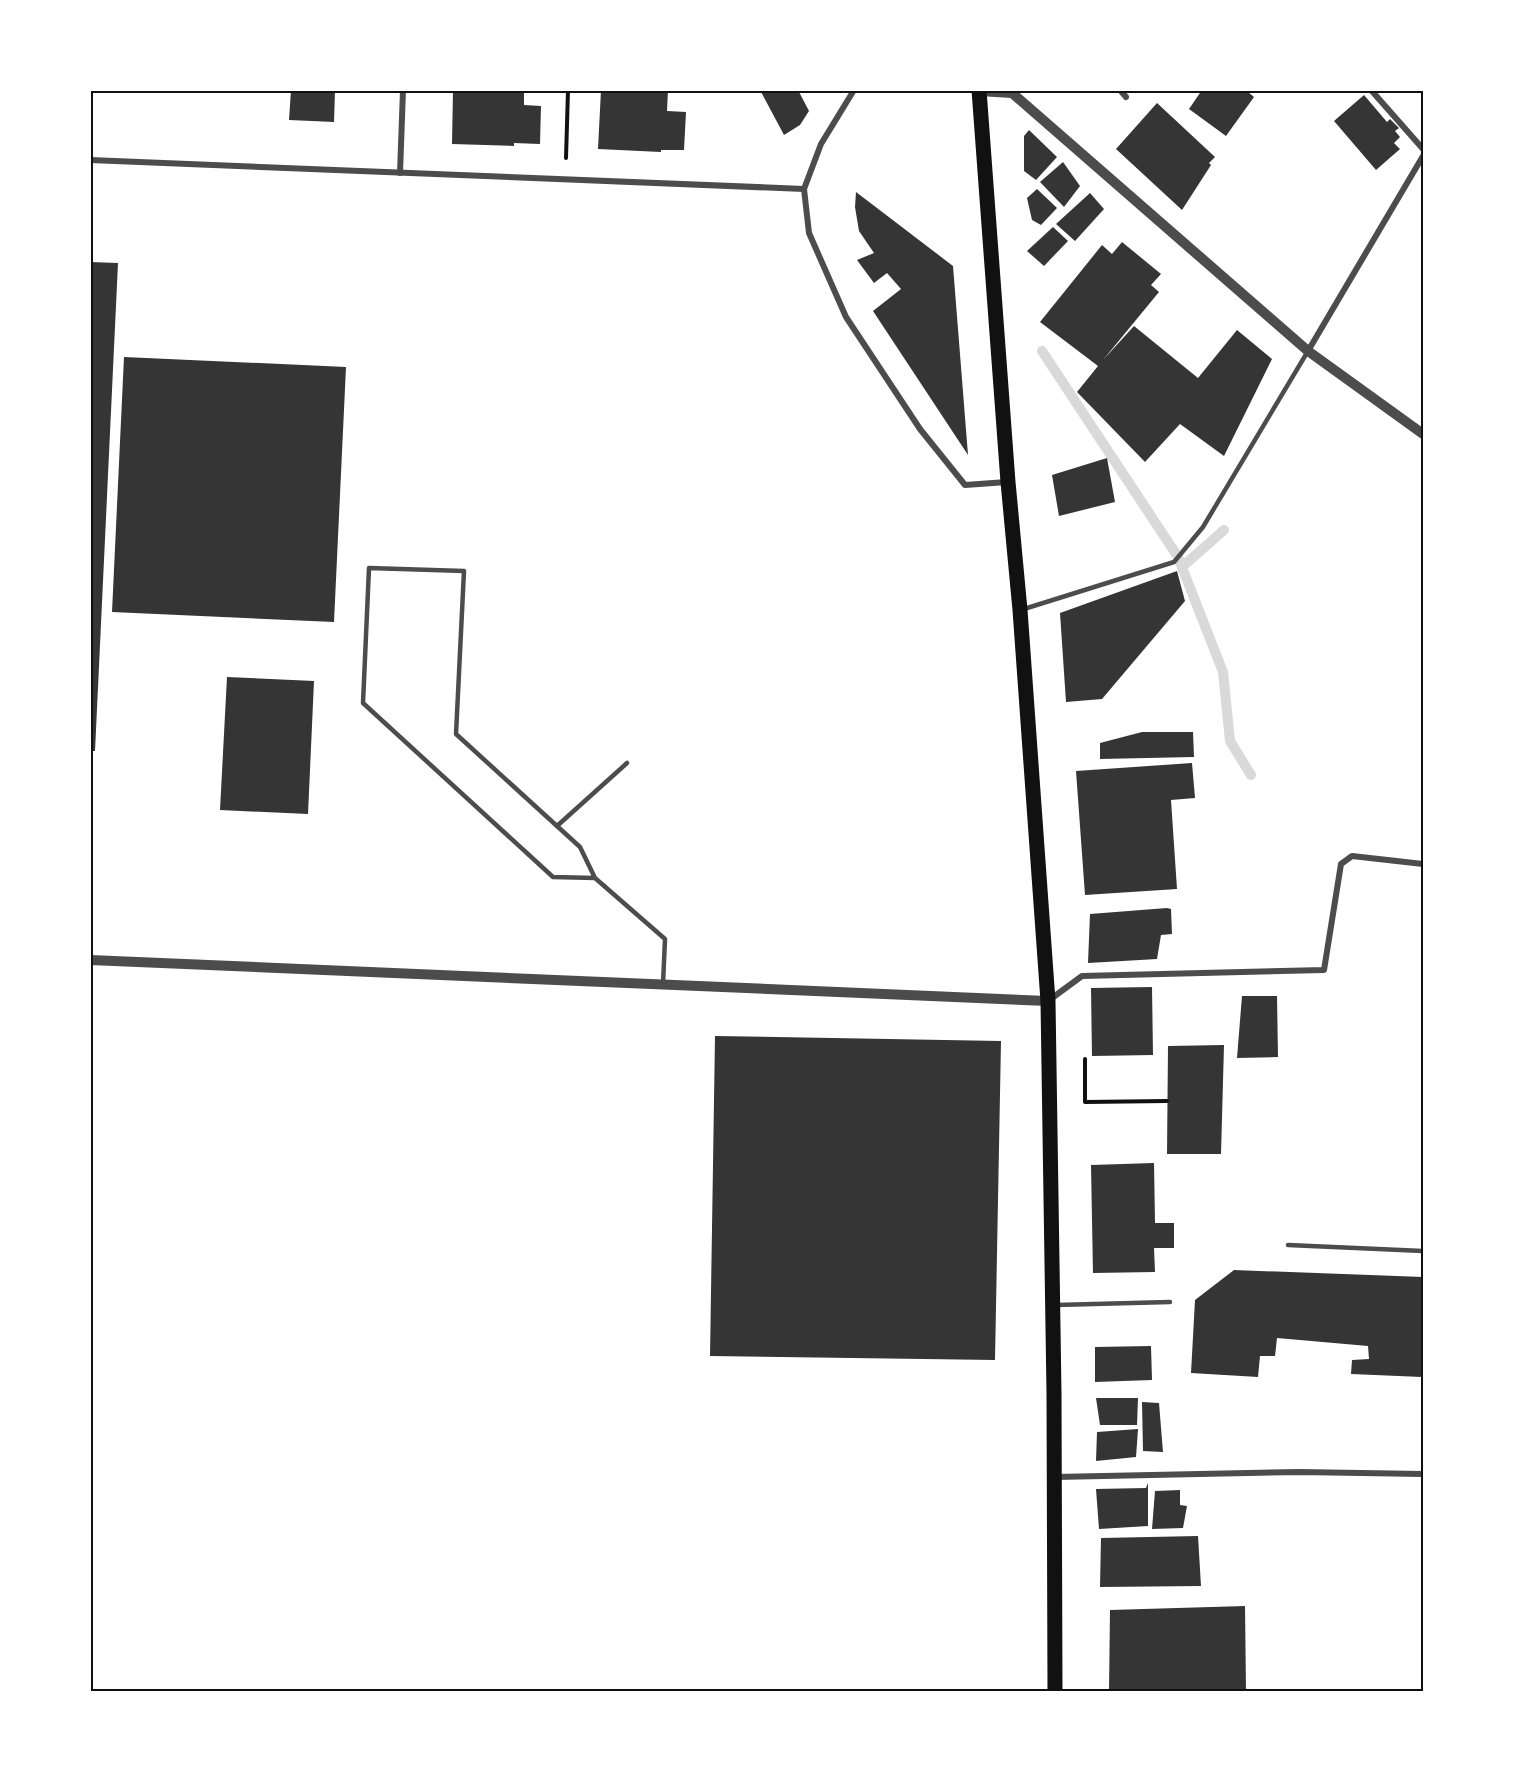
<svg xmlns="http://www.w3.org/2000/svg" width="1513" height="1781" viewBox="0 0 1513 1781" font-family="'Fira Sans',sans-serif">
	<style>
		.lines { fill: none; stroke-linecap: round; stroke-linejoin: round }
		.stream { stroke: #d9d9d9; stroke-width: 10 }
		.building { fill: #353535 }
		.path { stroke: #111; stroke-width: 4 }
		.service { stroke: #4c4c4c; stroke-width: 4.5 }
		.minor { stroke: #4c4c4c; stroke-width: 6 }
		.tertiary { stroke: #4c4c4c; stroke-width: 10 }
		.primary { stroke: #111; stroke-width: 15 }
		.neatline { fill: none; stroke: #111; stroke-width: 2 }
	</style>
	<rect width="100%" height="100%" fill="#fff"/>
	<g class="lines">
		<g class="stream">
			<path d="M1042,351L1178,557L1223,672L1230,741L1251,775"/>
			<path d="M1182,567L1224,530"/>
		</g>
	</g>
	<g class="building">
		<path d="M291,90H335L334,122L289,120Z"/>
		<path d="M453,90H524V105L541,106L540,144L514,143V146L452,144Z"/>
		<path d="M601,90H668L667,111L686,112L684,150H661V152L598,149Z"/>
		<path d="M760,90H798L809,111L800,125L784,135Z"/>
		<path d="M1202,90H1249L1248,92L1254,97L1226,136L1189,109Z"/>
		<path d="M1364,95L1387,122L1390,119L1399,128L1395,131L1400,137L1394,143L1400,149L1376,170L1334,121Z"/>
		<path d="M1157,103L1215,157L1209,163L1211,165L1182,210L1116,149Z"/>
		<path d="M1029,130L1057,157L1036,180L1024,171V136Z"/>
		<path d="M1063,162L1080,186L1064,207L1040,182Z"/>
		<path d="M1037,189L1057,208L1041,225L1032,220L1027,198Z"/>
		<path d="M856,192L953,266L968,455L873,311L901,289L887,273L874,283L857,260L874,253L859,231L855,207Z"/>
		<path d="M1090,193L1104,209L1075,241L1056,224Z"/>
		<path d="M1053,227L1068,241L1044,266L1027,251Z"/>
		<path d="M1122,242L1161,274L1151,285L1159,292L1103,360L1134,326L1198,378L1237,330L1272,359L1224,456L1180,424L1145,462L1077,392L1098,366L1040,322L1102,245L1112,254Z"/>
		<path d="M90,262L118,263L95,751H90Z"/>
		<path d="M124,357L346,367L334,622L112,612Z"/>
		<path d="M1107,458L1115,502L1059,516L1052,475Z"/>
		<path d="M1177,571L1185,601L1102,699L1066,702L1060,613Z"/>
		<path d="M227,677L314,681L308,814L220,810Z"/>
		<path d="M1142,732H1193L1194,757L1100,759V743Z"/>
		<path d="M1192,763L1195,798L1171,800L1177,889L1085,895L1076,771Z"/>
		<path d="M1167,908L1171,909L1172,934L1161,935L1157,959L1088,963L1090,914Z"/>
		<path d="M1152,987L1153,1055L1092,1056L1091,988Z"/>
		<path d="M1242,996H1277L1278,1057L1237,1058Z"/>
		<path d="M715,1036L1001,1041L995,1360L710,1356Z"/>
		<path d="M1224,1045L1221,1154H1167L1168,1046Z"/>
		<path d="M1154,1163L1155,1223H1174V1248H1154L1155,1272L1093,1273L1091,1165Z"/>
		<path d="M1234,1270L1423,1277L1422,1377L1351,1374L1352,1360L1369,1359L1368,1346L1277,1338L1275,1356H1260L1258,1377L1191,1373L1195,1300Z"/>
		<path d="M1151,1346L1152,1380L1095,1382V1347Z"/>
		<path d="M1096,1398H1138L1137,1425H1100Z"/>
		<path d="M1142,1402L1159,1403L1163,1452L1143,1451Z"/>
		<path d="M1138,1429L1136,1457L1096,1461L1097,1432Z"/>
		<path d="M1148,1483V1526L1099,1529L1096,1489L1146,1488Z"/>
		<path d="M1180,1490V1505L1187,1506L1183,1528L1152,1529L1155,1491Z"/>
		<path d="M1198,1536L1201,1586L1100,1587L1101,1538Z"/>
		<path d="M1245,1606L1246,1691H1109L1110,1610Z"/>
	</g>
	<g class="lines">
		<g class="path">
			<path d="M566,158L568,90"/>
			<path d="M1085,1059V1102L1167,1101"/>
		</g>
		<g class="service">
			<path d="M1024,609L1174,562L1203,527L1308,351"/>
			<path d="M557,826L627,763"/>
			<path d="M595,878L553,877L363,703L369,568L464,571L456,734L580,847L595,878L665,939L663,984"/>
			<path d="M1288,1245L1423,1251"/>
			<path d="M1056,1305L1170,1302"/>
		</g>
		<g class="minor">
			<path d="M854,90L821,144L804,189L809,233L846,317L920,429L965,485L1007,482"/>
			<path d="M1120,90L1126,97"/>
			<path d="M1371,90L1423,149"/>
			<path d="M90,160L804,189"/>
			<path d="M400,173L403,90"/>
			<path d="M1308,351L1423,156"/>
			<path d="M1048,1001L1082,976L1324,970L1341,864L1352,856L1423,864"/>
			<path d="M1055,1477L1299,1472L1423,1474"/>
		</g>
		<g class="tertiary">
			<path d="M979,91L1012,93L1308,351L1423,434"/>
			<path d="M90,960L1048,1001"/>
		</g>
		<path class="primary" d="M979,90L1008,482L1020,610L1048,1001L1054,1393L1055,1691"/>
	</g>
	<rect width="1513" height="1781" fill="none" stroke="#ffffff" stroke-width="183"/>
	<rect x="92" y="92" width="1330" height="1598" class="neatline"/>
</svg>
